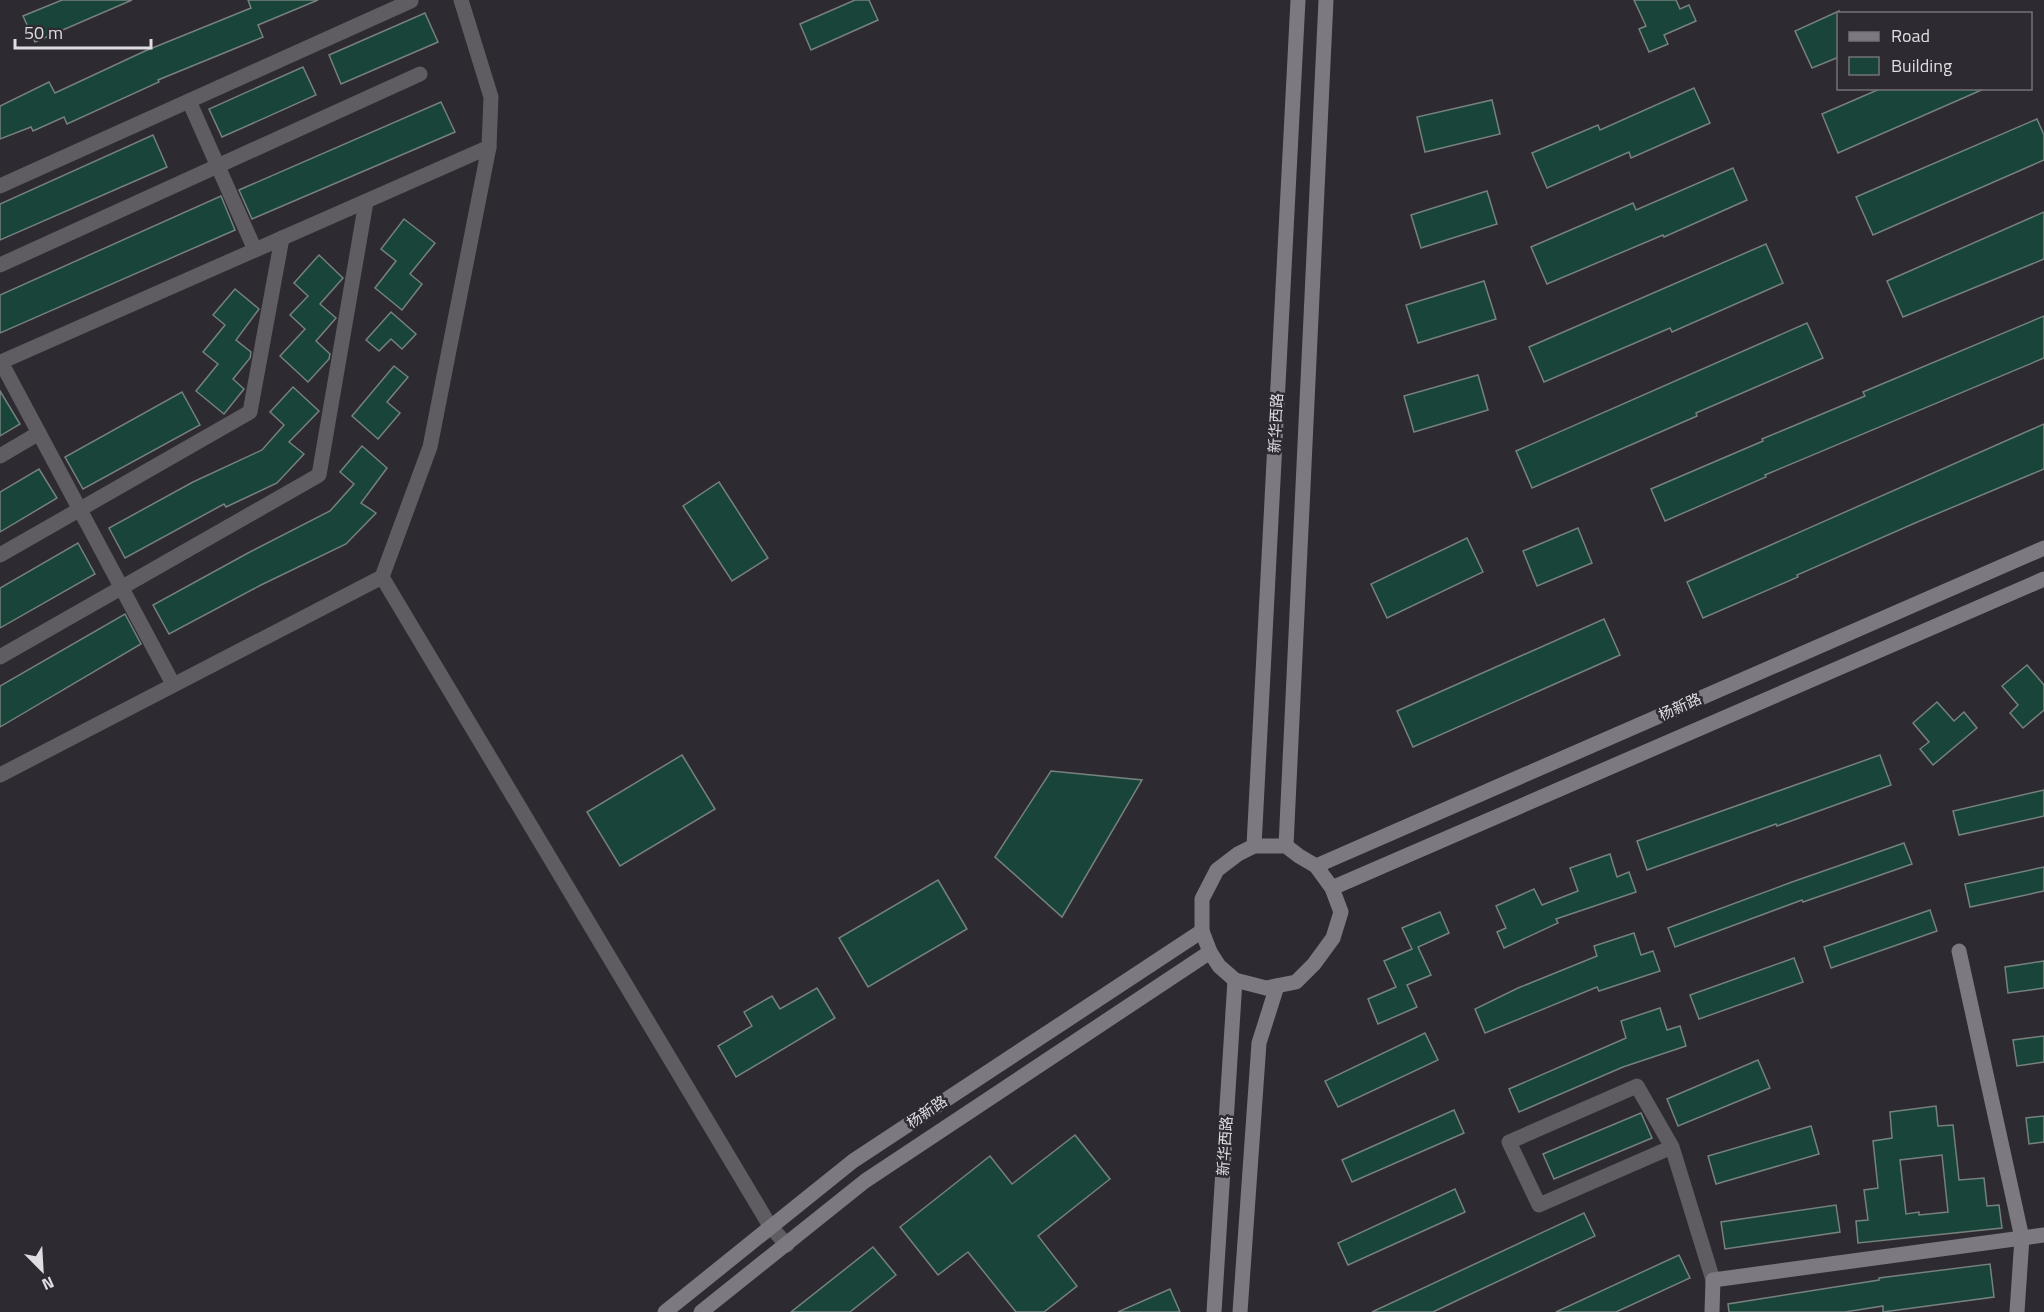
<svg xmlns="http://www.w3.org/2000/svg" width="2044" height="1312" viewBox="0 0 2044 1312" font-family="'Titillium Web','Noto Sans SC',sans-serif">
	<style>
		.building { fill: #194439; stroke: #76817d; stroke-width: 1.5; fill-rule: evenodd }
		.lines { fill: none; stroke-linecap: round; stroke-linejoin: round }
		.street { stroke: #5f5d62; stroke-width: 15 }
		.secondary { stroke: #7c7980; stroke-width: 15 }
		.labels { text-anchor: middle; stroke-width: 5; stroke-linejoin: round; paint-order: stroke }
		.street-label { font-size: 15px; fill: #dfdde2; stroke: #2d2a32 }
	</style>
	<rect width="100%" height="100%" fill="#2d2a32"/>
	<g class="building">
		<path d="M62,0H132L35,42L23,16Z"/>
		<path d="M248,0H318L258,25L263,37L158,80L159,82L67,124L64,117L33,131L31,127L0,139V106L49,82L55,93L145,51L251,8Z"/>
		<path d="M855,0H869L878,20L811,50L800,24Z"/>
		<path d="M1634,0H1676L1680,9L1689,5L1696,21L1664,35L1668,44L1649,52L1639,29L1646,26Z"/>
		<path d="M1839,11V57L1812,68L1795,31Z"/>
		<path d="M425,13L438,42L341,84L329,55Z"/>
		<path d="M303,67L316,95L222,137L209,109Z"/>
		<path d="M1694,88L1710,123L1631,158L1629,152L1547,188L1532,153L1598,125L1600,130Z"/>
		<path d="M1882,88H1986L1838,153L1822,114Z"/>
		<path d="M1492,100L1500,134L1425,152L1417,117Z"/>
		<path d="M441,102L455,132L252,219L239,190Z"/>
		<path d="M2037,119L2044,135V160L1873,235L1856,197Z"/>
		<path d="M153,135L167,167L0,240V204Z"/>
		<path d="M1733,168L1747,200L1664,237L1663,235L1547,284L1531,247L1633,203L1636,210Z"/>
		<path d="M1487,191L1497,224L1421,248L1411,215Z"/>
		<path d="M221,196L235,230L0,333V295Z"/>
		<path d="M2044,212V259L1903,317L1887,281Z"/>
		<path d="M404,219L435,243L410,274L422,284L402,310L375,288L396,261L381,249Z"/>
		<path d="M1766,244L1783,283L1672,332L1670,328L1544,382L1529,347Z"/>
		<path d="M319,255L343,278L320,304L336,318L316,341L330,354L329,359L308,382L280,356L305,329L290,315L308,296L294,283Z"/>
		<path d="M1484,281L1496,319L1418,343L1406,305Z"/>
		<path d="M235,289L259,309L236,340L251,352L250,358L233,379L244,389L224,414L196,391L218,364L203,352L225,325L213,315Z"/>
		<path d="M391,312L416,334L402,349L391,339L379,351L366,340Z"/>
		<path d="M2044,316V358L1765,475L1766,477L1665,521L1651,489L1763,441L1762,439L1865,396L1863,392Z"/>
		<path d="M1807,323L1823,358L1696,413L1697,416L1532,488L1516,451Z"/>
		<path d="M394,366L408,377L387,402L400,413L378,439L352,416Z"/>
		<path d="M1478,375L1488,410L1414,432L1404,396Z"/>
		<path d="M293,387L319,411L289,442L304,454L277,483L226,507L224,504L125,558L109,528L193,482L262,450L284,425L270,412Z"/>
		<path d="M0,391L20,424L0,436Z"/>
		<path d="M182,392L200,425L83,489L65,457Z"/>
		<path d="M2044,424V469L1915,523L1797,575L1798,577L1703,618L1687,582Z"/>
		<path d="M362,446L387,468L361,503L376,513L346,544L261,585L169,634L153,605L248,553L330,511L354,484L340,472Z"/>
		<path d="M39,469L57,498L0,532V492Z"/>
		<path d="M719,482L768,558L732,581L683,506Z"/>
		<path d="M1578,528L1592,563L1537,586L1523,551Z"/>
		<path d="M1467,538L1483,572L1387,618L1371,584Z"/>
		<path d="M78,543L95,574L0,628V588Z"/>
		<path d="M125,614L141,644L0,727V686Z"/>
		<path d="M1604,619L1620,655L1413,747L1397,711Z"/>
		<path d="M2027,665L2044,685V710L2023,728L2010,713L2018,705L2002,686Z"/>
		<path d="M1937,702L1954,721L1964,712L1977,728L1933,765L1920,749L1929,742L1913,723Z"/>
		<path d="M682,755L715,809L620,866L587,812Z"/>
		<path d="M1880,755L1891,785L1777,826L1776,824L1647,870L1637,841Z"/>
		<path d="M1051,771L1142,780L1062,917L995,857Z"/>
		<path d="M2044,790V816L1959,835L1953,811Z"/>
		<path d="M1904,843L1912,864L1803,902L1802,900L1675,947L1668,928L1792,882Z"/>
		<path d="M1610,854L1617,877L1629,872L1636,892L1556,919L1558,923L1504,948L1497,932L1506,928L1496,906L1534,889L1542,905L1578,891L1570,868Z"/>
		<path d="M2044,867V891L1970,907L1965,884Z"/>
		<path d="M938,880L967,929L868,987L839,938Z"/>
		<path d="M1930,910L1937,931L1831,968L1824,947Z"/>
		<path d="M1440,912L1449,933L1418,947L1431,975L1407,985L1417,1007L1378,1024L1368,999L1396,987L1384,961L1412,949L1402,928Z"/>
		<path d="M1634,933L1641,955L1653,951L1660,971L1599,991L1597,987L1485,1033L1475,1009L1518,988L1597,956L1594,946Z"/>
		<path d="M1794,958L1803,982L1699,1019L1690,995Z"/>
		<path d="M2044,961V988L2008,993L2005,967Z"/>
		<path d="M817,988L835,1018L736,1077L718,1046L752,1026L744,1012L772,996L780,1009Z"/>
		<path d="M1660,1008L1667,1030L1680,1026L1686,1046L1623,1067L1519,1112L1509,1089L1626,1038L1621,1021Z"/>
		<path d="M1425,1033L1438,1060L1338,1107L1325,1081Z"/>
		<path d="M2044,1036V1062L2017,1066L2013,1040Z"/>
		<path d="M1758,1060L1770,1088L1678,1126L1667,1099Z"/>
		<path d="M1936,1106L1938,1126L1953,1125L1959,1180L1984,1178L1987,1206L1999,1205L2002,1228L1858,1243L1856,1221L1868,1220L1864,1190L1878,1188L1873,1141L1892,1138L1890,1112ZM1942,1155L1948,1212L1919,1215V1212L1906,1214L1900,1160Z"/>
		<path d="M1454,1110L1464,1133L1352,1182L1342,1160Z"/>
		<path d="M1641,1113L1652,1138L1554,1179L1543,1154Z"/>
		<path d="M2044,1116V1142L2029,1144L2026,1118Z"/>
		<path d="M1811,1126L1819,1154L1716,1184L1708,1156Z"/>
		<path d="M1075,1135L1110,1179L1038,1236L1077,1286L1044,1312H1016L968,1252L938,1275L900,1227L990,1156L1012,1184Z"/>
		<path d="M1455,1189L1465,1212L1348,1265L1338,1243Z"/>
		<path d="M1836,1205L1840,1232L1725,1249L1721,1222Z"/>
		<path d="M1584,1213L1595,1236L1458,1300L1433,1312H1372Z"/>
		<path d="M873,1247L896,1275L850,1312H791Z"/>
		<path d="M1679,1255L1690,1278L1616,1312H1556Z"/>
		<path d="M1990,1264L1994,1297L1883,1312V1306L1845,1312H1729L1728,1304L1879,1280V1278Z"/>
		<path d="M1170,1289L1180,1312H1118Z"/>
	</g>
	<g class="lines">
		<g class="street">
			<path d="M189,101L255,250"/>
			<path d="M0,186L411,1"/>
			<path d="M0,265L420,74"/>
			<path d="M0,456L39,433"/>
			<path d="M0,555L250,412L282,238"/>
			<path d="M382,577L770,1226L787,1245"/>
			<path d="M0,657L319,475L366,202"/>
			<path d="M173,684L1,362L489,147"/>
			<path d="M0,775L382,577L430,447L489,147L491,97L461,0"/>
			<path d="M1672,1147L1539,1205L1509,1142L1637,1086L1672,1147L1713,1280"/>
		</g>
		<g class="secondary">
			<path d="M1254,846L1298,0"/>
			<path d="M1254,846H1286L1299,856L1316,866L1332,888L1341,912L1333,938L1314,964L1296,982L1266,988L1235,980L1219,966L1210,952L1202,931V899L1217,870L1238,854Z"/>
			<path d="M1286,846L1326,0"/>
			<path d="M1316,866L2044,548"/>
			<path d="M1332,888L2044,579"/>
			<path d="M1959,951L2022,1238L2017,1312"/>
			<path d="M665,1312L853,1161L1202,931"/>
			<path d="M701,1312L865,1181L1210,952"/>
			<path d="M1214,1312L1235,980"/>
			<path d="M1240,1312L1259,1043L1277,986"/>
			<path d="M1712,1312L1713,1280L2044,1235"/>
		</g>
	</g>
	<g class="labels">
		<g class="street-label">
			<text transform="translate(1276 423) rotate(-87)" y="5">新华西路</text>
			<text transform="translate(1680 707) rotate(-24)" y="5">杨新路</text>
			<text transform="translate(927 1112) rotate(-34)" y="5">杨新路</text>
			<text transform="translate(1225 1146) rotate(-86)" y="5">新华西路</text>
		</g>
	</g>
	<rect x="1837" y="12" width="195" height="78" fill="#2d2a32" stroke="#747278" stroke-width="1.5"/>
	<rect x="1849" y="32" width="30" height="9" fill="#7c7980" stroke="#747278" stroke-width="1.5"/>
	<text x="1891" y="42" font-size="18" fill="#dfdde2">Road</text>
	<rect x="1849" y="57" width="30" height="18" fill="#194439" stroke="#747278" stroke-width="1.5"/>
	<text x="1891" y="72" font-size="18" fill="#dfdde2">Building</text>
	<g transform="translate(42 1270) rotate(156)" stroke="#2d2a32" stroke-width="4.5" paint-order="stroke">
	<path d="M0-4.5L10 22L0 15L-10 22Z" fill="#dfdde2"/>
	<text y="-9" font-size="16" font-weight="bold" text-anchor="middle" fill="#dfdde2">N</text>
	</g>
	<path d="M15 39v9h136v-9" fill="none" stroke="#dfdde2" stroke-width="3"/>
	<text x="24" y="39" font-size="18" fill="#dfdde2" stroke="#2d2a32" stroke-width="4.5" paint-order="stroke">50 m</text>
</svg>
